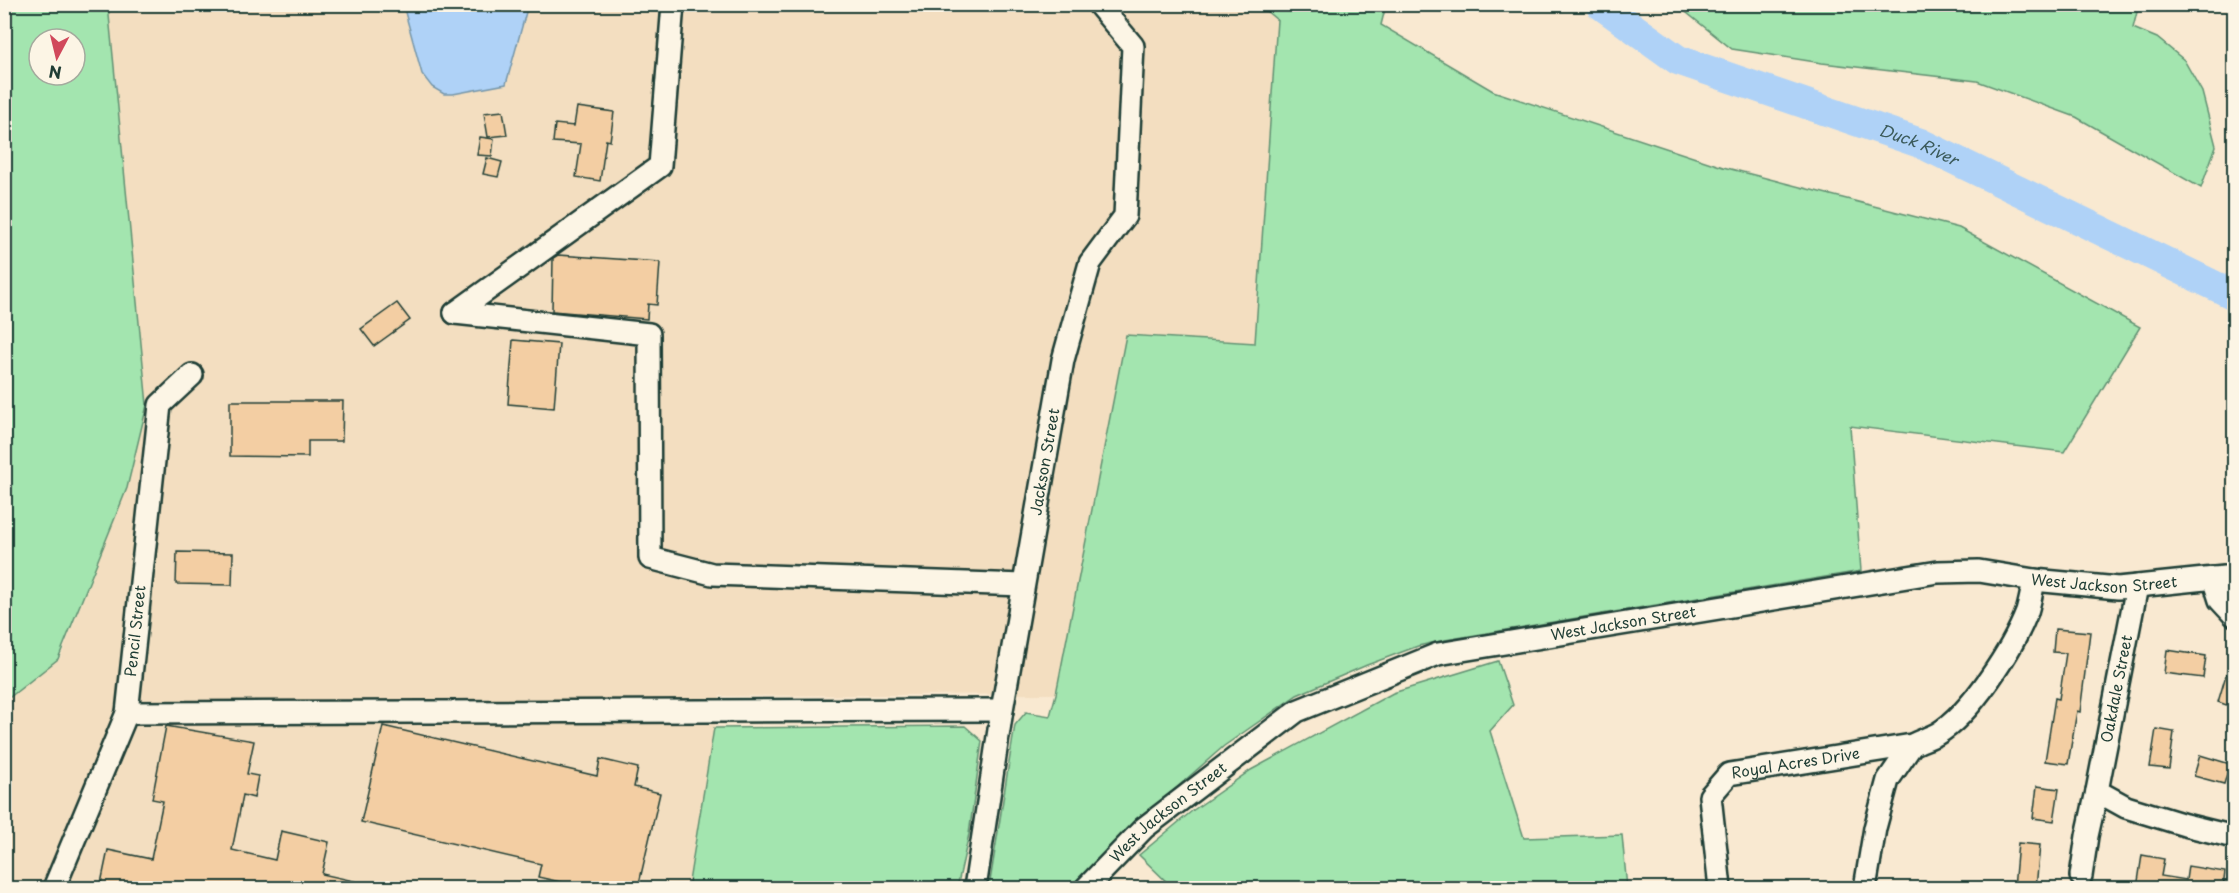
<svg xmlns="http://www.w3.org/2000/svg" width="2239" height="893" viewBox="0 0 2239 893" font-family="'Playpen Sans',sans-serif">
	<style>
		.built { fill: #f3dec0 }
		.green { fill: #a3e5af; stroke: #619172; stroke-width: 1.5; fill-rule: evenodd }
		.water { fill: #afd2f7; stroke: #7596a9; stroke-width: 1.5 }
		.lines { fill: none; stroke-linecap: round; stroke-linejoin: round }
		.river { stroke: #afd2f7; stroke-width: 30 }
		.building { fill: #f3cea3; stroke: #1f3d34; stroke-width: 1.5 }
		.minor-casing { stroke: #1f3d34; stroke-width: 26 }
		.minor { stroke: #fcf5e5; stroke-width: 21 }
		.labels { text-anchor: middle; stroke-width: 5; stroke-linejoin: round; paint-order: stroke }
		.street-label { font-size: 15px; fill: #1f3d34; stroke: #fcf5e5 }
		.water-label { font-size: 16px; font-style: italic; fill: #3c5b5b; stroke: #fcf5e5 }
	</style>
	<rect width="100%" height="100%" fill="#f9e9d1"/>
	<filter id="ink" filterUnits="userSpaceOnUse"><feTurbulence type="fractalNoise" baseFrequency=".0167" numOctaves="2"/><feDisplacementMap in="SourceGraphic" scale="12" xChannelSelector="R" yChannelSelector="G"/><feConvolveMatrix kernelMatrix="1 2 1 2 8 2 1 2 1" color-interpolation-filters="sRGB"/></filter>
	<g filter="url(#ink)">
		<path class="built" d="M1259,4L1277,19L1255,343L1126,335L1056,694L720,696L688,888H5L4,701L60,658L127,488L147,405L108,5Z"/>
		<g class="green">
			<path d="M5,4L108,5L147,405L127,488L58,659L5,701ZM39,39H75V75H39Z"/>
			<path d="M1259,5H1386L1381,25L1493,91L1723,167L1959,228L2140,327L2064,452L1850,426L1861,571L1445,640L1418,646L1367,665L1297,695L1224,746L1142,818L1072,888H989L1015,725L1026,712L1050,716L1056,694L1126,335L1255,343L1277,20Z"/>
			<path d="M1677,5H2141L2138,8L2133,28L2157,38L2184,60L2202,92L2216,146L2201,188L2076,117L1977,81L1822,63L1732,49Z"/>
			<path d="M1498,661L1513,705L1490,731L1524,838L1622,835L1627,888H1173L1139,855L1192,811L1251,770L1393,693Z"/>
			<path d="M965,726L982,741L969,834L957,888H688L714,728Z"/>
		</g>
		<path class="water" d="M403,5H528L506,84L453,94H444L432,87L422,74Z"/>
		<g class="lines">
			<path class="river" id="s1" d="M1600,4L1678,60L1920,143L2234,295"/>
		</g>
		<g class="building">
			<path d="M577,107L614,112L610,141L606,140L600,181L576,177L581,144L553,142L555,124L574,126Z"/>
			<path d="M503,111L507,135L488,137L484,113Z"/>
			<path d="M480,137L494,139L492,156L477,155Z"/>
			<path d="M487,158L502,162L498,177L483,174Z"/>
			<path d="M558,255L660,262L657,305L648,304L647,319L552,311L553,258Z"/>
			<path d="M397,303L410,320L374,346L361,329Z"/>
			<path d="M513,340L559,344L554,408L508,404Z"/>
			<path d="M230,401H343L342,441H308V457L230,456Z"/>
			<path d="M177,552L233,553L232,585L176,584Z"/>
			<path d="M2055,629L2090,632L2080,712L2077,711L2068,764L2045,761L2055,698L2059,699L2066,653L2053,652Z"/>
			<path d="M2167,650L2206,656L2203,678L2164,673Z"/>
			<path d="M2231,658H2235V708L2218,702Z"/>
			<path d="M166,726L254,741L247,774L258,776L254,798L243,795L232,850L275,860L281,831L329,842L322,874L363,883L362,888H100L108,850L151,859L163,801L152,799Z"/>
			<path d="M383,726L597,776L600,759L638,768L634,787L660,793L638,888L610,883L608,888H587L538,877L541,864L361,822Z"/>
			<path d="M2156,729L2174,732L2169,769L2150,767Z"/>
			<path d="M2200,755L2230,764L2224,784L2194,776Z"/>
			<path d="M2037,786L2059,789L2054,821L2033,818Z"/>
			<path d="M2018,843L2040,845L2036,888H2014Z"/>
			<path d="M2142,855L2164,859L2161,876L2186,880L2188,866L2225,872L2223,888H2137Z"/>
		</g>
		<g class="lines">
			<g class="minor-casing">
				<g id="minor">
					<path d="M455,313L649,334L650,558L712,574L1023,585"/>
					<path d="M455,313L660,166L673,4"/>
					<path d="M2213,578L2220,600L2234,615"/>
					<path d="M2137,586L2097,791L2126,807L2185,825L2234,837"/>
					<path d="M127,713L1002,710"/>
					<path d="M2081,876L2087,836L2097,791"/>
					<path id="s2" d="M54,888L127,713L160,405L192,375"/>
					<path id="s3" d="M975,888L1002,710L1063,360L1090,263L1125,216L1133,46L1098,4"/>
					<path id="s4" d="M1086,888L1144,828L1297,711L1438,654L1938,572L1979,571L2034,580L2118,588L2234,576"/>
					<path id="s5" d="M1720,888L1710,796L1729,774L1912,745C1920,741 1929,738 1937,734C1971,714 2013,648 2027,612C2030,602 2032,591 2034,580"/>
					<path d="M1865,888L1875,828L1888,780L1912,745"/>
				</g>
			</g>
			<use href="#minor" class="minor"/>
		</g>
	</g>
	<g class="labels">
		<g class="street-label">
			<text dy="5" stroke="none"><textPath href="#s3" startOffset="432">Jackson Street</textPath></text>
			<text dy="5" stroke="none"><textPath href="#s4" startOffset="1102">West Jackson Street</textPath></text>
			<text dy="5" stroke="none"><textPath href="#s4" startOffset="616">West Jackson Street</textPath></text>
			<text dy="5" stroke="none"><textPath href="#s2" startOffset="272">Pencil Street</textPath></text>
			<text transform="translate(2117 689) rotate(-79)" y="5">Oakdale Street</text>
			<text dy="5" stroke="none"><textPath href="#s5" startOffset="189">Royal Acres Drive</textPath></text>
			<text dy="5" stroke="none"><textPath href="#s4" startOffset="112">West Jackson Street</textPath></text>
		</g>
		<g class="water-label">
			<text dy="6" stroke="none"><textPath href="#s1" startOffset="351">Duck River</textPath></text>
		</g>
	</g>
	<rect width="2239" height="893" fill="none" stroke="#fcf5e5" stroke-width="24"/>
	<rect x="12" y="12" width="2215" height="869" fill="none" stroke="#1f3d34" stroke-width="2" filter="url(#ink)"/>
	<g transform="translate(57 57) rotate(187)"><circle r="28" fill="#fcf5e5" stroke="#a4ab9e" stroke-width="1.5"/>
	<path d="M0-4.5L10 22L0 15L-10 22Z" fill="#d1495b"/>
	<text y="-9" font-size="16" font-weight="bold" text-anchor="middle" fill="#1f3d34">N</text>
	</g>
</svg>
